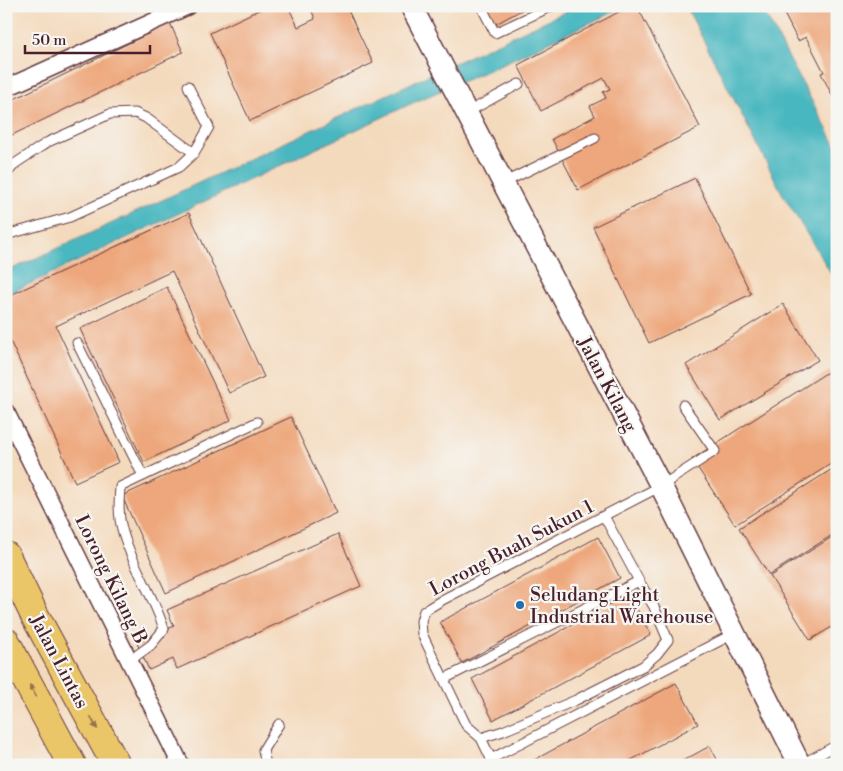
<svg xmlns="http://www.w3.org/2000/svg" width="843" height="771" viewBox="0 0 843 771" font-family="'Libre Bodoni',serif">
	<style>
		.water { fill: #48b7c0; stroke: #496b76 }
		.building { fill: #eea77b }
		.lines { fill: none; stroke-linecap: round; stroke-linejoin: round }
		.service-casing { stroke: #643b41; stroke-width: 11 }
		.minor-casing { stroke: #643b41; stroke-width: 19 }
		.tertiary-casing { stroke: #643b41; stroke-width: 24 }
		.trunk-casing { stroke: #643b41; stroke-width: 30 }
		.service { stroke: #fff; stroke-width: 9 }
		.minor { stroke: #fff; stroke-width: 16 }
		.tertiary { stroke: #fff; stroke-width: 21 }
		.trunk { stroke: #ebc669; stroke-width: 28 }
		.oneway { fill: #9a724a }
		.poi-dot { fill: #1f6fb2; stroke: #f6f6f2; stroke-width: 2 }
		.labels { text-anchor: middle; stroke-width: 4.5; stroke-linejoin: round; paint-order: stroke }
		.street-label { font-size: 19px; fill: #4a1f2b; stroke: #f6f6f2 }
		.poi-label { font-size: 19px; fill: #4a1f2b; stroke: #f6f6f2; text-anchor: start }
	</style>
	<rect width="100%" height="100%" fill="#f6f6f2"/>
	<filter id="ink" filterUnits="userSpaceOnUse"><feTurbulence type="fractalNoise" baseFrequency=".02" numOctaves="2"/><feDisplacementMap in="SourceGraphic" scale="10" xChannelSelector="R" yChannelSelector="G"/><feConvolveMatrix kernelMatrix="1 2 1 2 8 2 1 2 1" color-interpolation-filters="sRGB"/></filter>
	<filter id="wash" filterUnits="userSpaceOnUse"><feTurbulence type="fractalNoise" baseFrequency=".0096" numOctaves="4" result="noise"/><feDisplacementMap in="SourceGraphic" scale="20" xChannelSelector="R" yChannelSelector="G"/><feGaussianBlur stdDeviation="1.12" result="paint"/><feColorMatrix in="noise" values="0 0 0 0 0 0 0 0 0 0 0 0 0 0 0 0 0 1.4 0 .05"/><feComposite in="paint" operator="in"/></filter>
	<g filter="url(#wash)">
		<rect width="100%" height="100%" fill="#f4dabd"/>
		<g class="water">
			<path d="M578,6H626L489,70L419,100L6,295V272C198,185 387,93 578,6Z"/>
			<path d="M686,6H761L837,148V283L782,193Z"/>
		</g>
		<g id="blocks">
			<g class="building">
				<path d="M267,6H288L298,27L315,19L310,6H346L373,63L250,121L210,33Z"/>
				<path d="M483,6H529L494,25Z"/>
				<path d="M630,6H637L700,127L578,190L552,139L595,116L590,106L606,98L603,92L610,89L604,78L541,111L518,65Z"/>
				<path d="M780,6H837V105L821,73L824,72L806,37L798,41Z"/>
				<path d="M170,23L183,52L6,138V103Z"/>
				<path d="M695,178L751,294L649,343L593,227Z"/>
				<path d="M189,213L264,377L229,393L172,271L56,326L119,462L75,482L6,332V297Z"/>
				<path d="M167,287L231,420L144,462L80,329Z"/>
				<path d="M783,304L818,360L720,420L686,365Z"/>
				<path d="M837,366V460L735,525L692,459Z"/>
				<path d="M291,417L336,513L166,593L122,496Z"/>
				<path d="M837,466V532L769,575L739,528Z"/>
				<path d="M338,534L361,586L177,669L173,659L149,670L137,643L174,626L167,610Z"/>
				<path d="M837,534V624L810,640L770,576Z"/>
				<path d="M598,537L620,578L462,663L440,622Z"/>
				<path d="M629,594L651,635L493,720L472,679Z"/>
				<path d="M676,683L698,724L622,765H525Z"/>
				<path d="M710,746L720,765H675Z"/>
			</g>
		</g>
	</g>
	<g filter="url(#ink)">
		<use href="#blocks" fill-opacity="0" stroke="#643b41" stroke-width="1"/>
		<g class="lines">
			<g class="service-casing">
				<g id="service">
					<path d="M481,6L495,33L552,6"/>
					<path d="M466,113L519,84"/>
					<path d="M6,174L16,163L48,142L110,114L135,113L146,118L194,153"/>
					<path d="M503,183L595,138"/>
					<path d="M6,235L70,217L179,167L194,153L209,127L188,86"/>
					<path d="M77,343L143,476"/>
					<path d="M604,516L639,581"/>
					<path d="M129,661L151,645L164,629C153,594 131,564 122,529C118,515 119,501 120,487L257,422"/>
					<path d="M444,679L639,581L654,607L668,640L657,654L643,666L576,700L503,731L481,738"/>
					<path d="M491,759L735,633"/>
					<path d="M266,765L263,750L279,724"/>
					<path d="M494,765L481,738L466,725L422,634L421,621L424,611L444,599L661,486L715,451L683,405"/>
					<path d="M800,765L837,745"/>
				</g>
			</g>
			<g class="minor-casing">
				<g id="minor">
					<path d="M6,88L188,6"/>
					<path d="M6,412L181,765"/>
				</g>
			</g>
			<g class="tertiary-casing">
				<path id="tertiary" d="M411,6L661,486L800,765"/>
			</g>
			<g class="trunk-casing">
				<g id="trunk">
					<path d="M6,556L34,614L116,765"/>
					<path d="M6,642L72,765"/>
				</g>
			</g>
			<use href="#service" class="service"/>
			<use href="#minor" class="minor"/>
			<use href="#tertiary" class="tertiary"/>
			<use href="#trunk" class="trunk"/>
		</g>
		<defs><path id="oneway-solid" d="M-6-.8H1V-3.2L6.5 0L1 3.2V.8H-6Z" transform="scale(1.25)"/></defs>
		<g class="oneway">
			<use href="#oneway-solid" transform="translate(33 691) rotate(-118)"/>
			<use href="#oneway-solid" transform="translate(94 723) rotate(62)"/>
		</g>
	</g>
	<circle class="poi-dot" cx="520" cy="605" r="5"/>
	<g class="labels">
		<g class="street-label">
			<text transform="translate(608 384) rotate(62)" y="7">Jalan Kilang</text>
			<text transform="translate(511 547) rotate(-28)" y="7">Lorong Buah Sukun 1</text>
			<text transform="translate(112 579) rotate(64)" y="7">Lorong Kilang B</text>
			<text transform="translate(60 661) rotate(62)" y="7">Jalan Lintas</text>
		</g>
		<g class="poi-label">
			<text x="530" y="601">Seludang Light<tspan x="530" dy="22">Industrial Warehouse</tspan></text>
		</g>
	</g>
	<rect width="843" height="771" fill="none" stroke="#f6f6f2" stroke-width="25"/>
	<path d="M25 45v8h125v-8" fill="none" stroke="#4a1f2b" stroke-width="2.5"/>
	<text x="32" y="45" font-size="15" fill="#4a1f2b" stroke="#f6f6f2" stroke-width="4" paint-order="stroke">50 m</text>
</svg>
